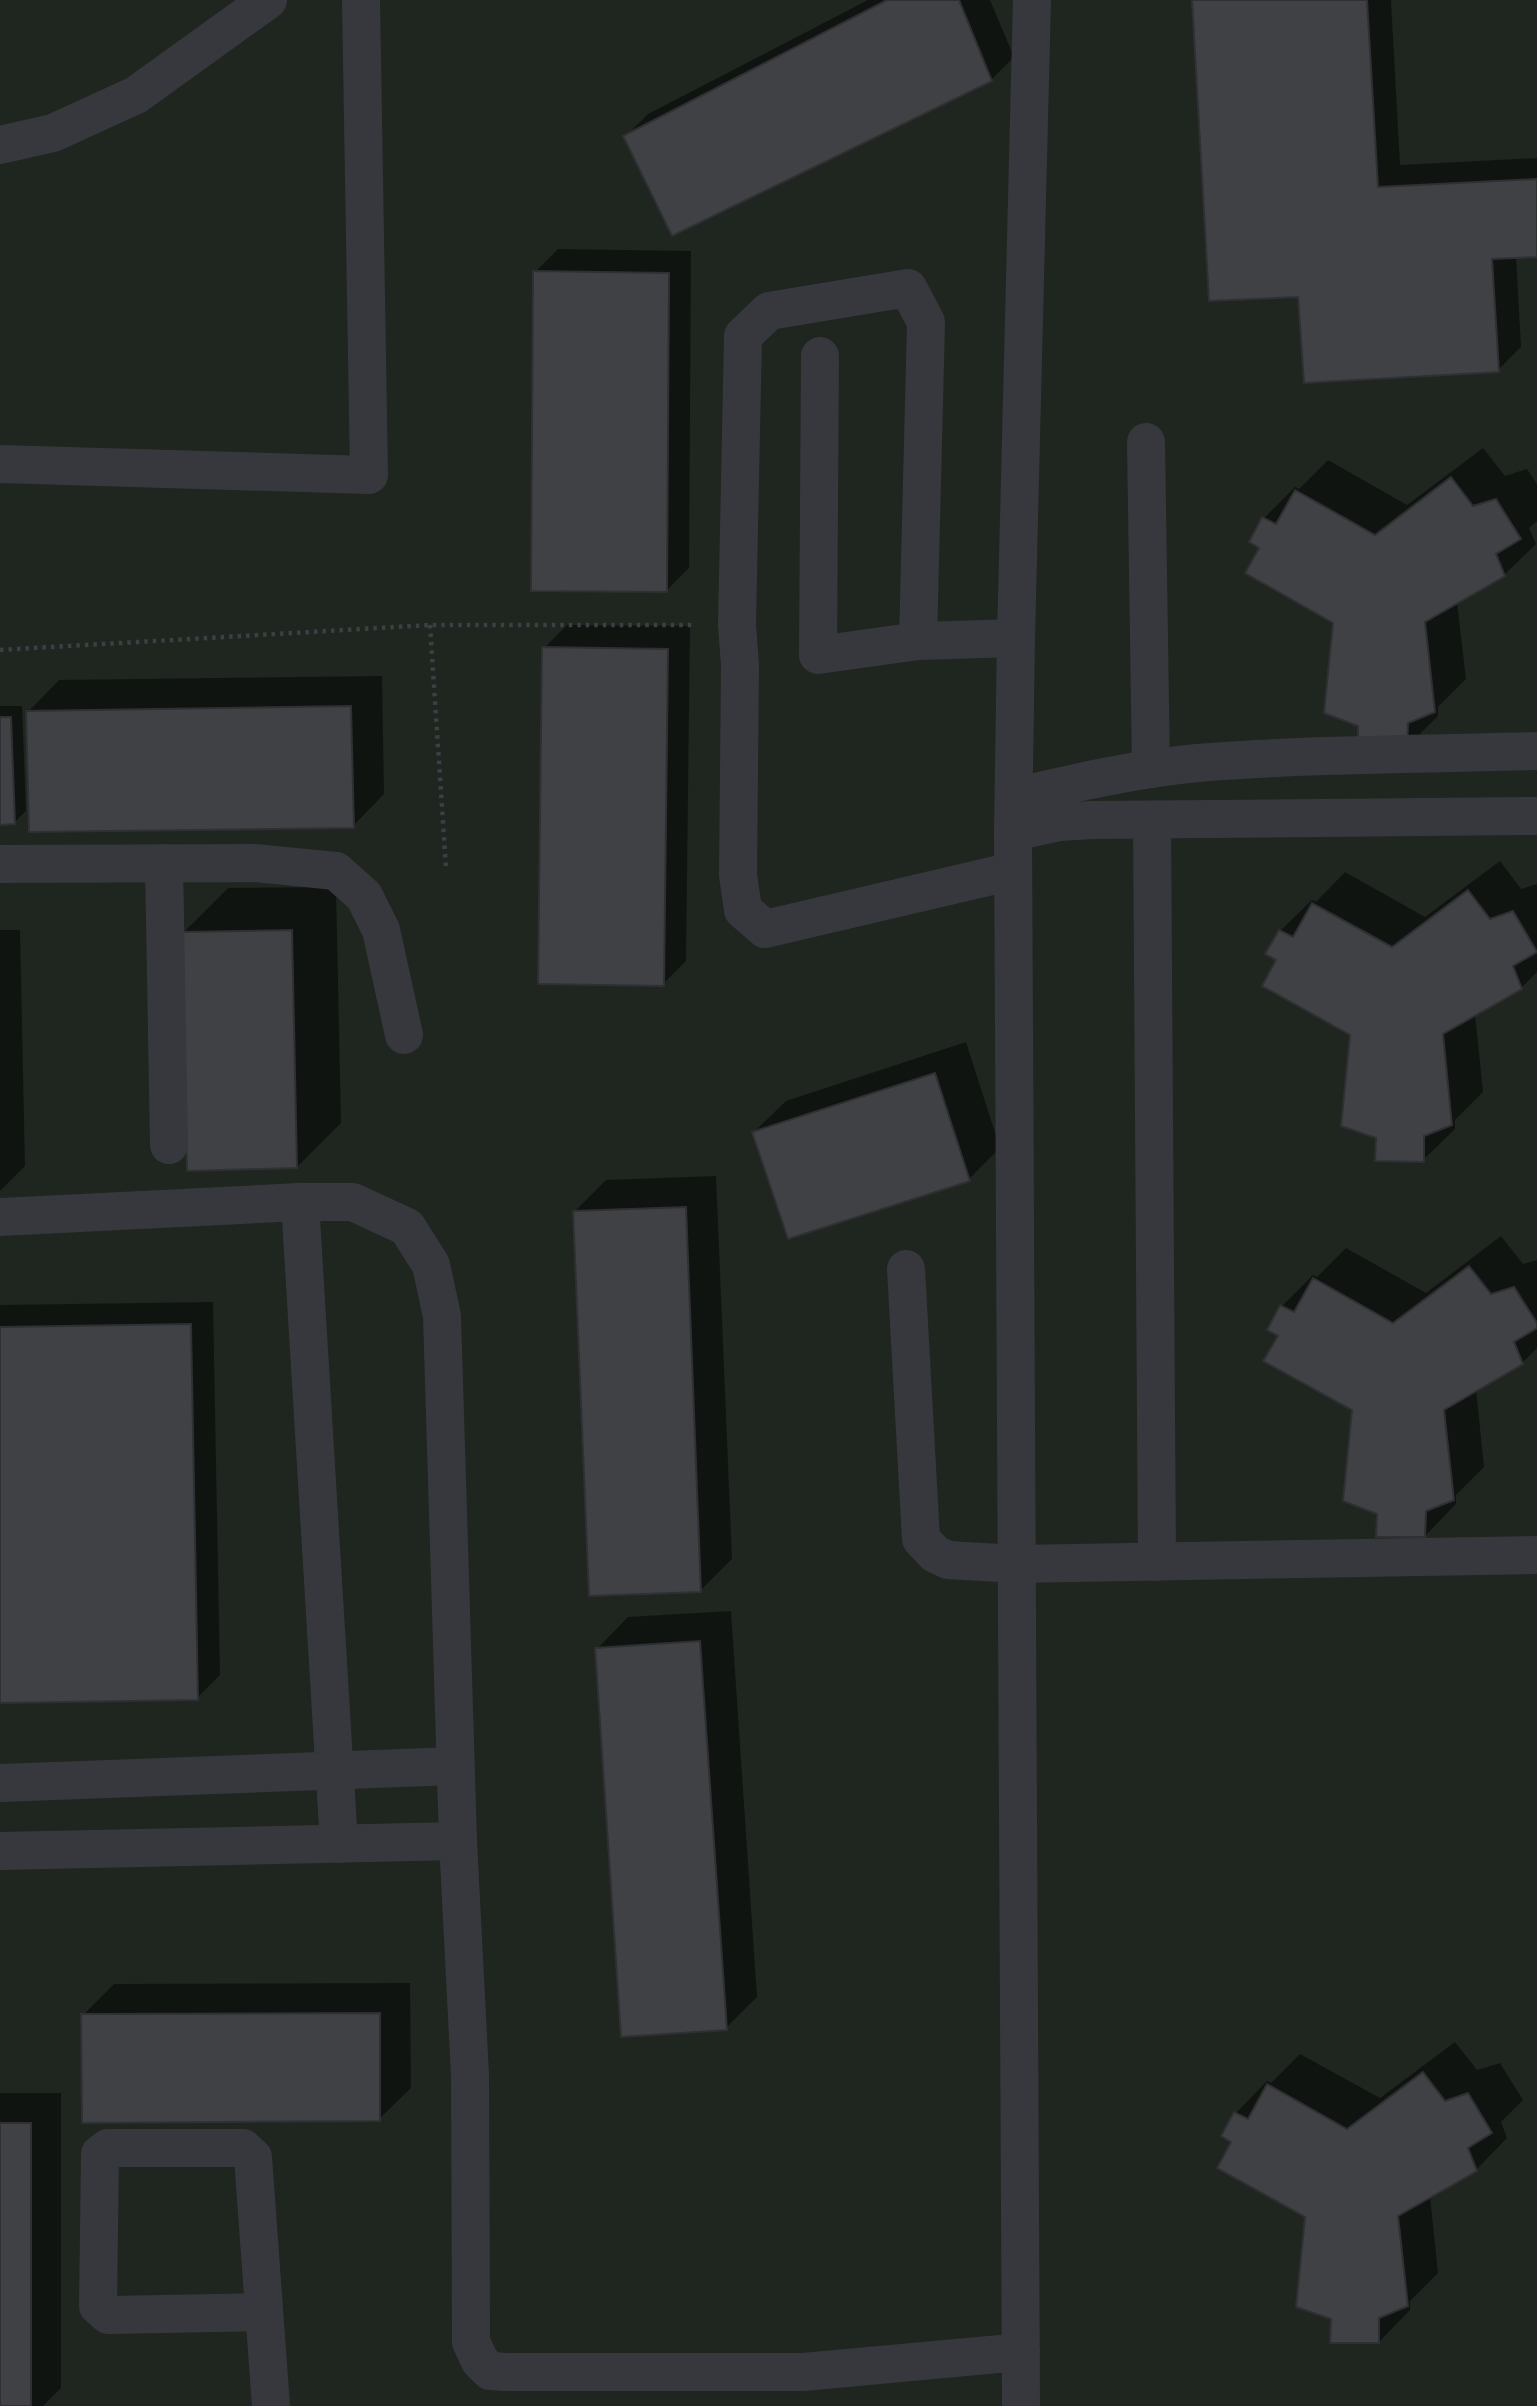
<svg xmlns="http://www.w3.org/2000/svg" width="1537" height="2406" viewBox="0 0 1537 2406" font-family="'Fira Sans Condensed',sans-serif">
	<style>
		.green { fill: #1e261f }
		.shadow { fill: #0007 }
		.building { fill: #404145; stroke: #303034; stroke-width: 2 }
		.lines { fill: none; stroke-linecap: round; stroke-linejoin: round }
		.path { stroke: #3d3f44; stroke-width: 4.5; stroke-dasharray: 3.5 5; stroke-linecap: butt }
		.minor { stroke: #37383d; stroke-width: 38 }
	</style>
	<rect width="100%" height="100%" fill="#161618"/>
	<rect class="green" x="0" y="0" width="1537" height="2406"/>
	<g class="shadow">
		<path d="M868,0H990L1014,57L991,80L625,137L648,114Z"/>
		<path d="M1194,0H1391L1400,165L1537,158V255L1516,256L1521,347L1498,370L1300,295Z"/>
		<path d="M558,249L691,251L689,568L666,591L535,272Z"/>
		<path d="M1483,448L1505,476L1527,469L1537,484V521L1529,528L1536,544L1504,575L1457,602L1466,679L1438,707V716L1406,748L1360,724L1335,622L1261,547L1264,518L1295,487L1299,489L1328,460L1407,505Z"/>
		<path d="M567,625L690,626L686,961L663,984L544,648Z"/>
		<path d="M382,676L384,794L353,826L28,712L59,680Z"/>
		<path d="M0,706H22L26,811L14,823H0Z"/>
		<path d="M1500,861L1521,889L1537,884V972L1521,988L1475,1014L1483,1092L1455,1120V1129L1423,1160L1377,1137L1352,1034L1279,959L1280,931L1312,900L1316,902L1345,872L1425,917Z"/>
		<path d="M336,887L341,1123L297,1167L184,932L228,888Z"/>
		<path d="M0,930H20L25,1166L0,1191Z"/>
		<path d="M966,1042L1000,1148L969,1179L754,1132L786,1101Z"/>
		<path d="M716,1176L732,1559L701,1590L574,1212L606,1180Z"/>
		<path d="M1501,1236L1523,1264L1537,1260V1348L1522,1363L1476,1389L1484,1467L1456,1495V1504L1425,1536L1379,1512L1354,1409L1280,1335L1269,1329L1282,1306L1313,1275L1317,1277L1346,1248L1426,1293Z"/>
		<path d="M213,1302L220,1675L197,1698L0,1701V1305Z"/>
		<path d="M731,1611L757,1997L726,2028L597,1649L628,1617Z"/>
		<path d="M410,1983L411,2088L379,2119L83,2015L114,1984Z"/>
		<path d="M1455,2042L1477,2070L1500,2063L1523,2100L1501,2122L1507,2138L1476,2170L1430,2196L1438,2273L1410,2301V2310L1379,2342L1333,2318L1307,2216L1234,2141L1223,2135L1236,2113L1267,2081L1271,2083L1300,2054L1380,2098Z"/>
		<path d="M0,2093H61V2388L43,2406H0Z"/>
	</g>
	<g class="building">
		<path d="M887,0H959L992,81L672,236L623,136Z"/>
		<path d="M1192,0H1367L1378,187L1537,179V257L1492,259L1499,372L1304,383L1298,297L1209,301Z"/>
		<path d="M533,271L669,273L667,592L531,591Z"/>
		<path d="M1451,477L1473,506L1496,499L1521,539L1496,554L1505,576L1425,622L1435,712L1408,723L1407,749L1358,748V726L1324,713L1333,623L1245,573L1259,548L1249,542L1262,517L1276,524L1295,490L1375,535Z"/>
		<path d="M542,647L668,649L664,986L538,984Z"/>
		<path d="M351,706L354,828L29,832L26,711Z"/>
		<path d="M0,717H11L15,824L0,825Z"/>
		<path d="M1468,890L1490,919L1513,911L1537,952L1513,966L1522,989L1443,1034L1452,1125L1424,1136V1162L1375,1161L1376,1138L1341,1126L1350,1035L1262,986L1276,960L1265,954L1279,930L1293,937L1312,903L1392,947Z"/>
		<path d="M292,930L297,1168L187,1171L182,932Z"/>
		<path d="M935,1073L970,1181L788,1239L752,1132Z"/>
		<path d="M686,1207L701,1592L589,1596L573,1211Z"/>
		<path d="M1469,1266L1491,1294L1514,1287L1537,1323V1328L1514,1342L1523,1364L1444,1410L1454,1500L1426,1511L1425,1537H1376L1377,1514L1343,1501L1352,1410L1263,1361L1278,1336L1267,1330L1280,1305L1294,1312L1313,1278L1393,1323Z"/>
		<path d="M191,1324L198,1700L0,1703V1327Z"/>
		<path d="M700,1641L727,2030L621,2037L595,1648Z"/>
		<path d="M380,2013V2121L82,2123L81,2014Z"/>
		<path d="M1423,2072L1445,2101L1468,2093L1492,2133L1468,2148L1477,2171L1398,2216L1408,2306L1379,2318V2343H1330L1331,2319L1296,2307L1305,2217L1217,2168L1231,2142L1221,2136L1234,2112L1248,2119L1267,2084L1347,2129Z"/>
		<rect x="0" y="2123" width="31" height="283"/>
	</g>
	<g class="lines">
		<g class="path">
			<path d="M430,625L446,868"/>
			<path d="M0,650L430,625H694"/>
		</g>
		<g class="minor">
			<path d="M0,145L53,133L136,95L268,0"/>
			<path d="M820,356L818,655L918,641L1016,638"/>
			<path d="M1146,442L1151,769"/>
			<path d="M0,464L369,475L361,0"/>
			<path d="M918,641L926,322L908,288L769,311L743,336L737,625L740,665L738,875L743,910L765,929L1013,871"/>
			<path d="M1014,797C1074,783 1135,769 1197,763C1310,754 1424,754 1537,751"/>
			<path d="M1152,820L1157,1562"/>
			<path d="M1013,832L1060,822L1092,820L1537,816"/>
			<path d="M164,863L169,1145"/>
			<path d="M0,864L254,863L336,871L364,896L381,930L404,1035"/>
			<path d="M300,1202L339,1844"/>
			<path d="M0,1217L300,1202H353L407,1227L431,1265L442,1316L458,1841L470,2075L471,2342L480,2361L490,2371L506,2372H803L1021,2352"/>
			<path d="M906,1269L921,1539L935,1554L948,1560L1017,1564L1537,1555"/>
			<path d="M0,1783L455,1766"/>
			<path d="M0,1851L458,1841"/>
			<path d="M264,2312L108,2315L98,2306L100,2154L108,2148H243L253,2157L271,2406"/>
			<path d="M1021,2406L1013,832L1016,638L1032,0"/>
		</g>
	</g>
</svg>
